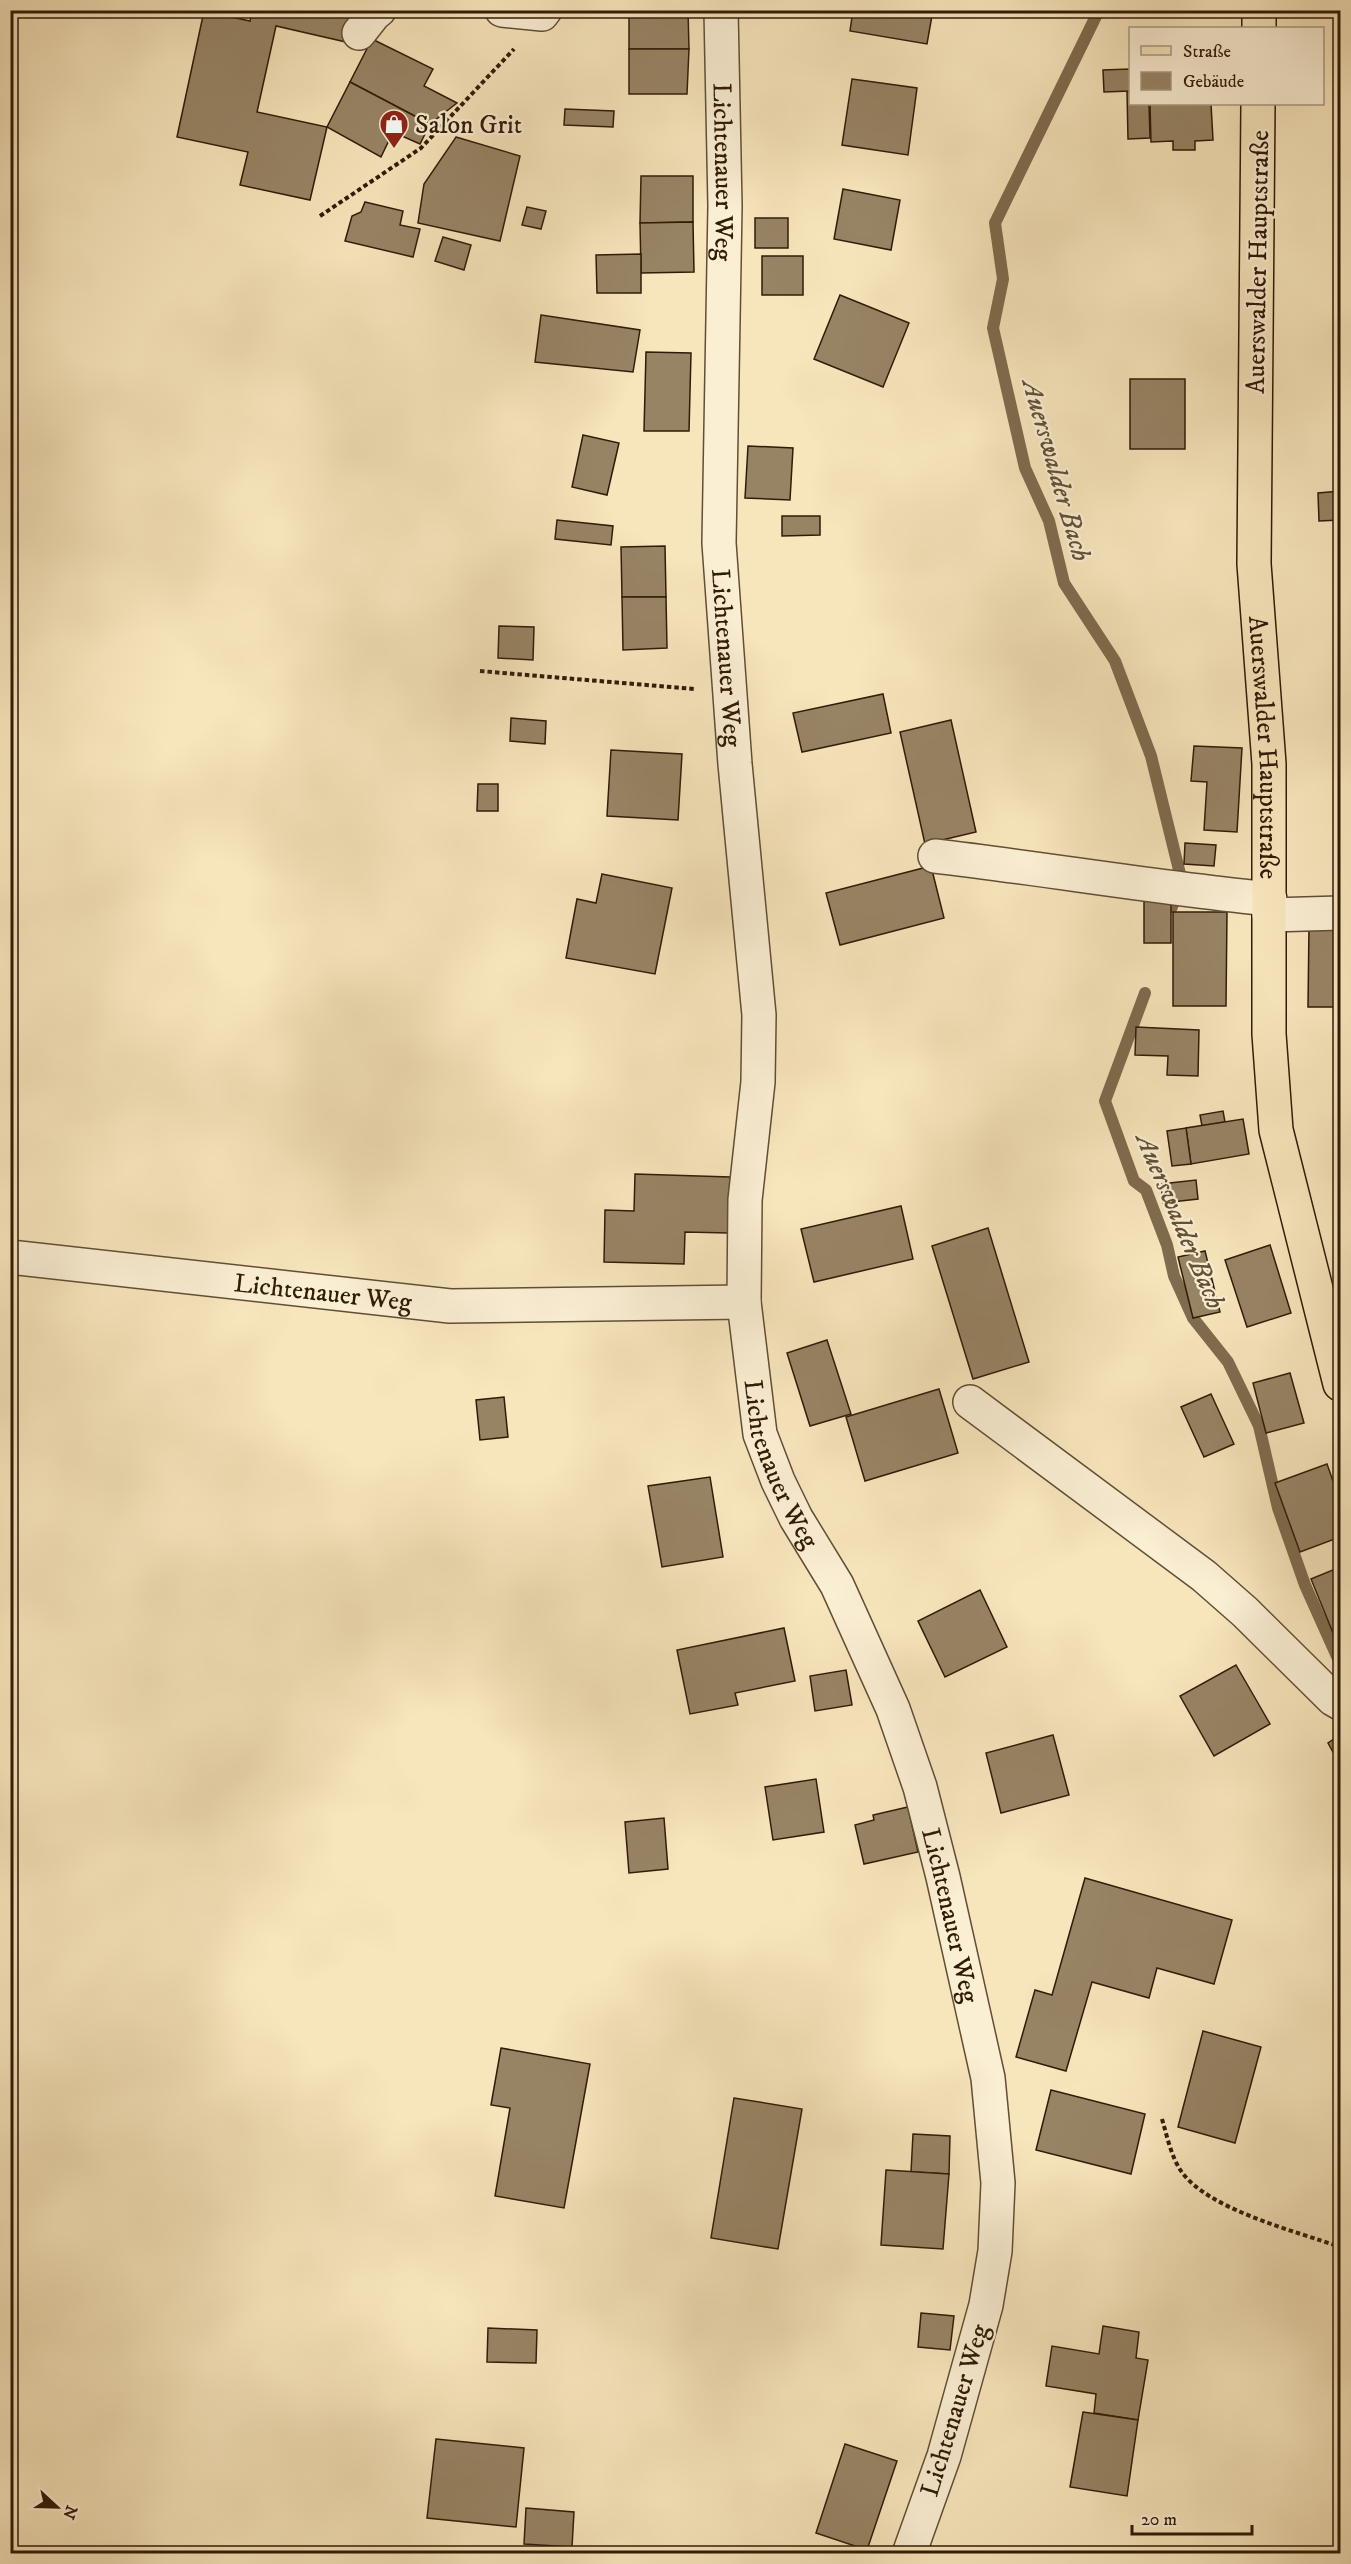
<svg xmlns="http://www.w3.org/2000/svg" width="1351" height="2564" viewBox="0 0 1351 2564" font-family="'IM FELL DW Pica',serif">
	<style>
		.lines { fill: none; stroke-linecap: round; stroke-linejoin: round }
		.stream { stroke: #7f6b4e; stroke-width: 12 }
		.building { fill: #978465; stroke: #301b07; stroke-width: 1.5 }
		.minor-casing { stroke: #624e34; stroke-width: 36 }
		.major-casing { stroke: #301b07; stroke-width: 36 }
		.path { stroke: #301b07; stroke-width: 4; stroke-dasharray: 4.5 3; stroke-linecap: butt }
		.minor { stroke: #faeed3; stroke-width: 33 }
		.major { stroke: #f7e5bc; stroke-width: 33 }
		.labels { text-anchor: middle; stroke-width: 4.5; stroke-linejoin: round; paint-order: stroke }
		.poi-label { font-size: 26px; fill: #301b07; stroke: #faeed3; text-anchor: start }
		.street-label { font-size: 26px; fill: #301b07; stroke: #faeed3 }
		.water-label { font-size: 27px; font-style: italic; fill: #645037; stroke: #faeed3 }
	</style>
	<rect width="100%" height="100%" fill="#f7e5bc"/>
	<filter id="stains"><feTurbulence type="fractalNoise" baseFrequency=".00333" numOctaves="4"/><feColorMatrix values="0 0 0 0 .2 0 0 0 0 .09 0 0 0 0 .02 0 0 0 .5 -.17"/></filter>
	<radialGradient id="worn" r=".72"><stop offset=".6" stop-color="#630" stop-opacity="0"/><stop offset="1" stop-color="#630" stop-opacity=".3"/></radialGradient>
	<g class="lines">
		<g class="stream">
			<path d="M1099,10L995,223L1003,279L993,328L1025,468L1049,521L1064,583L1115,661L1151,756L1181,878L1172,907"/>
			<path d="M1145,993L1105,1101L1134,1181L1146,1190L1167,1245L1174,1276L1193,1318L1228,1362L1259,1426L1278,1508L1305,1585L1340,1663"/>
		</g>
	</g>
	<g class="building">
		<path d="M252,10H353L346,42L276,26L257,112L327,127L310,200L240,185L248,152L177,137L204,11L250,21Z"/>
		<path d="M629,10H688L689,49H629Z"/>
		<path d="M853,10H933L927,44L850,31Z"/>
		<path d="M372,39L433,69L424,86L457,103L430,124L350,82Z"/>
		<path d="M629,49H689L687,94H629Z"/>
		<path d="M1130,69V91L1104,92L1103,70Z"/>
		<path d="M852,79L917,88L908,155L842,145Z"/>
		<path d="M350,82L430,124L420,144L393,132L381,157L327,127Z"/>
		<path d="M1130,91V104H1149L1150,138L1128,139L1127,92Z"/>
		<path d="M1150,104H1211L1213,140L1195,141V150H1173V141L1151,142Z"/>
		<path d="M565,109L614,111L613,127L564,125Z"/>
		<path d="M456,137L520,156L500,241L418,223L424,184Z"/>
		<path d="M641,176H693V222L640,223Z"/>
		<path d="M843,189L900,200L891,250L834,239Z"/>
		<path d="M365,202L403,211L400,225L420,229L413,257L345,241L352,216L361,212Z"/>
		<path d="M527,207L546,211L541,229L522,225Z"/>
		<rect x="755" y="218" width="33" height="30"/>
		<path d="M693,222L694,272L641,273L640,223Z"/>
		<path d="M443,237L471,245L464,270L435,261Z"/>
		<path d="M641,254V293H597L596,255Z"/>
		<rect x="762" y="256" width="41" height="39"/>
		<path d="M840,295L909,323L883,387L814,359Z"/>
		<path d="M541,315L640,330L633,372L535,362Z"/>
		<path d="M646,352L691,353L689,431H644Z"/>
		<rect x="1130" y="379" width="55" height="70"/>
		<path d="M583,435L619,443L607,495L572,487Z"/>
		<path d="M748,446L793,448L790,500L745,498Z"/>
		<path d="M1340,491V520L1319,521L1318,493Z"/>
		<path d="M782,516H820V535L782,536Z"/>
		<path d="M557,520L613,526L611,545L555,539Z"/>
		<path d="M665,546L666,597H622L621,547Z"/>
		<path d="M622,597H666L667,648L623,650Z"/>
		<path d="M499,626L534,627L533,660L498,658Z"/>
		<path d="M883,694L891,733L802,752L793,713Z"/>
		<path d="M511,718L546,721L545,744L510,741Z"/>
		<path d="M951,720L976,832L925,844L900,732Z"/>
		<path d="M1194,746L1242,748L1237,832L1204,830L1207,782L1191,781Z"/>
		<path d="M611,750L682,754L678,820L607,816Z"/>
		<path d="M478,784H498V811H477Z"/>
		<path d="M1185,843L1216,845L1214,866L1184,864Z"/>
		<path d="M931,866L944,918L840,945L826,893Z"/>
		<path d="M602,874L672,888L655,974L566,958L577,899L596,903Z"/>
		<path d="M1144,899L1171,900V943H1144Z"/>
		<path d="M1173,912H1227L1226,1006H1173Z"/>
		<path d="M1309,926H1340V1007H1308Z"/>
		<path d="M1136,1027L1199,1030L1198,1076L1167,1075L1168,1056L1135,1055Z"/>
		<path d="M1223,1111L1225,1122L1202,1126L1200,1115Z"/>
		<path d="M1243,1119L1249,1154L1191,1164L1186,1128Z"/>
		<path d="M1186,1128L1191,1164L1172,1166L1167,1131Z"/>
		<path d="M635,1174L730,1177L728,1233L685,1232L684,1264L604,1262L605,1210L634,1211Z"/>
		<path d="M1196,1180L1198,1199L1163,1203L1161,1184Z"/>
		<path d="M901,1206L913,1259L814,1282L801,1229Z"/>
		<path d="M988,1228L1029,1362L973,1379L932,1246Z"/>
		<path d="M1270,1245L1291,1313L1247,1327L1225,1260Z"/>
		<path d="M1205,1251L1220,1312L1193,1318L1178,1257Z"/>
		<path d="M827,1340L851,1414L810,1426L787,1353Z"/>
		<path d="M1290,1373L1304,1423L1266,1433L1253,1383Z"/>
		<path d="M939,1389L958,1453L865,1481L846,1417Z"/>
		<path d="M1211,1394L1234,1444L1204,1457L1181,1407Z"/>
		<path d="M504,1397L508,1437L480,1440L476,1400Z"/>
		<path d="M1327,1464L1340,1501V1537L1300,1552L1275,1483Z"/>
		<path d="M710,1477L723,1557L662,1567L648,1486Z"/>
		<path d="M1340,1567V1650L1311,1579Z"/>
		<path d="M980,1590L1007,1647L945,1677L918,1621Z"/>
		<path d="M784,1628L795,1681L735,1693L738,1705L690,1714L677,1650Z"/>
		<path d="M1236,1665L1270,1724L1214,1756L1180,1696Z"/>
		<path d="M846,1670L852,1705L815,1711L810,1676Z"/>
		<path d="M1053,1735L1069,1795L1001,1813L986,1753Z"/>
		<path d="M1340,1735V1765L1328,1743Z"/>
		<path d="M816,1779L824,1832L773,1840L765,1787Z"/>
		<path d="M908,1807L918,1852L864,1864L855,1825L874,1820L873,1815Z"/>
		<path d="M664,1818L668,1869L629,1873L625,1822Z"/>
		<path d="M1085,1878L1232,1920L1214,1984L1157,1968L1149,1998L1092,1982L1066,2071L1016,2057L1035,1990L1052,1995Z"/>
		<path d="M1203,2031L1261,2047L1235,2143L1178,2127Z"/>
		<path d="M501,2048L590,2064L564,2208L495,2196L510,2108L491,2105Z"/>
		<path d="M1051,2090L1145,2114L1131,2174L1036,2150Z"/>
		<path d="M734,2098L802,2109L778,2249L711,2238Z"/>
		<path d="M913,2134L950,2136L949,2174L911,2172Z"/>
		<path d="M886,2170L949,2174L943,2249L881,2245Z"/>
		<path d="M921,2313L954,2316L950,2350L918,2347Z"/>
		<path d="M1103,2326L1139,2332L1136,2358L1148,2360L1138,2420L1094,2413L1096,2394L1046,2386L1052,2346L1099,2354Z"/>
		<path d="M488,2328L537,2330L536,2363L487,2362Z"/>
		<path d="M1083,2412L1138,2420L1127,2496L1070,2487Z"/>
		<path d="M436,2439L524,2448L516,2527L427,2518Z"/>
		<path d="M845,2444L897,2461L867,2550L816,2533Z"/>
		<path d="M526,2508L574,2512L572,2547L524,2544Z"/>
	</g>
	<g class="lines">
		<g class="minor-casing">
			<g id="minor">
				<path d="M502,10L542,14L545,10"/>
				<path id="s1" d="M721,10L725,206L719,543L735,764L759,1015L758,1082L745,1200L744,1302L760,1434L778,1481L796,1518L837,1585L893,1709L920,1787L943,1877L988,2078L998,2183L995,2251L986,2305L944,2456L909,2554"/>
				<path d="M359,33L374,14L379,10"/>
				<path d="M935,856C1047,869 1157,888 1270,899"/>
				<path d="M1269,915L1340,913"/>
				<path id="s2" d="M10,1257L450,1306L744,1302"/>
				<path d="M970,1402L1204,1576L1245,1612L1333,1699L1340,1703"/>
			</g>
		</g>
		<g class="major-casing">
			<g id="major">
				<path d="M1259,28V10"/>
				<path id="s3" d="M1258,104L1254,564L1269,764V1034L1276,1130L1340,1384"/>
			</g>
		</g>
		<g class="path">
			<path d="M320,216L421,148L514,49"/>
			<path d="M480,671L694,689"/>
			<path d="M1162,2119C1167,2136 1171,2156 1181,2171C1208,2210 1296,2231 1340,2247"/>
		</g>
		<use href="#minor" class="minor"/>
		<use href="#major" class="major"/>
	</g>
	<defs>
		<g id="shop-pin" transform="scale(1.5)"><path d="M0 17L-7.5 6A9.5 9.5 0 1 1 7.5 6Z" fill="#8f2418" stroke="#faeed3"/><path d="M-5-2.5h2.3a2.7 3.5 0 0 1 5.4 0H5L5.5 6h-11ZM-1.5-2.5h3a1.5 2.3 0 0 0-3 0Z" fill="#fff"/></g>
	</defs>
	<g fill-rule="evenodd">
		<use href="#shop-pin" x="394" y="124"/>
	</g>
	<g class="labels">
		<g class="poi-label">
			<text x="415" y="133">Salon Grit</text>
		</g>
		<g class="street-label">
			<text dy="9" stroke="none"><textPath href="#s1" startOffset="162">Lichtenauer Weg</textPath></text>
			<text transform="translate(1257 262) rotate(-89)" y="9">Auerswalder Hauptstraße</text>
			<text dy="9" stroke="none"><textPath href="#s1" startOffset="648">Lichtenauer Weg</textPath></text>
			<text dy="9" stroke="none"><textPath href="#s3" startOffset="644">Auerswalder Hauptstraße</textPath></text>
			<text dy="9" stroke="none"><textPath href="#s2" startOffset="315">Lichtenauer Weg</textPath></text>
			<text dy="9" stroke="none"><textPath href="#s1" startOffset="1462">Lichtenauer Weg</textPath></text>
			<text dy="9" stroke="none"><textPath href="#s1" startOffset="1948">Lichtenauer Weg</textPath></text>
			<text transform="translate(954 2410) rotate(-73)" y="9">Lichtenauer Weg</text>
		</g>
		<g class="water-label">
			<text transform="translate(1057 470) rotate(74)" y="9">Auerswalder Bach</text>
			<text transform="translate(1181 1221) rotate(67)" y="9">Auerswalder Bach</text>
		</g>
	</g>
	<rect width="1351" height="2564" fill="none" stroke="#f7e5bc" stroke-width="36"/>
	<rect x="12" y="12" width="1327" height="2540" fill="none" stroke="#301b07" stroke-width="3"/>
	<rect x="18" y="18" width="1315" height="2528" fill="none" stroke="#301b07" stroke-width="1.5"/>
	<rect x="1129" y="27" width="195" height="78" fill="#faeed3" stroke="#a99a81" stroke-width="1.5"/>
	<rect x="1141" y="46" width="30" height="9" fill="#f7e5bc" stroke="#a99a81" stroke-width="1.5"/>
	<text x="1183" y="57" font-size="18" fill="#301b07">Straße</text>
	<rect x="1141" y="72" width="30" height="18" fill="#978465" stroke="#a99a81" stroke-width="1.5"/>
	<text x="1183" y="87" font-size="18" fill="#301b07">Gebäude</text>
	<g transform="translate(57 2507) rotate(112)" stroke="#faeed3" stroke-width="4.5" paint-order="stroke">
	<path d="M0-4.5L10 22L0 15L-10 22Z" fill="#301b07"/>
	<text y="-9" font-size="16" font-weight="bold" text-anchor="middle" fill="#301b07">N</text>
	</g>
	<path d="M1132 2525v9h120v-9" fill="none" stroke="#301b07" stroke-width="3"/>
	<text x="1141" y="2525" font-size="18" fill="#301b07" stroke="#faeed3" stroke-width="4.5" paint-order="stroke">20 m</text>
	<rect width="100%" height="100%" filter="url(#stains)"/>
	<rect width="100%" height="100%" fill="url(#worn)"/>
</svg>
